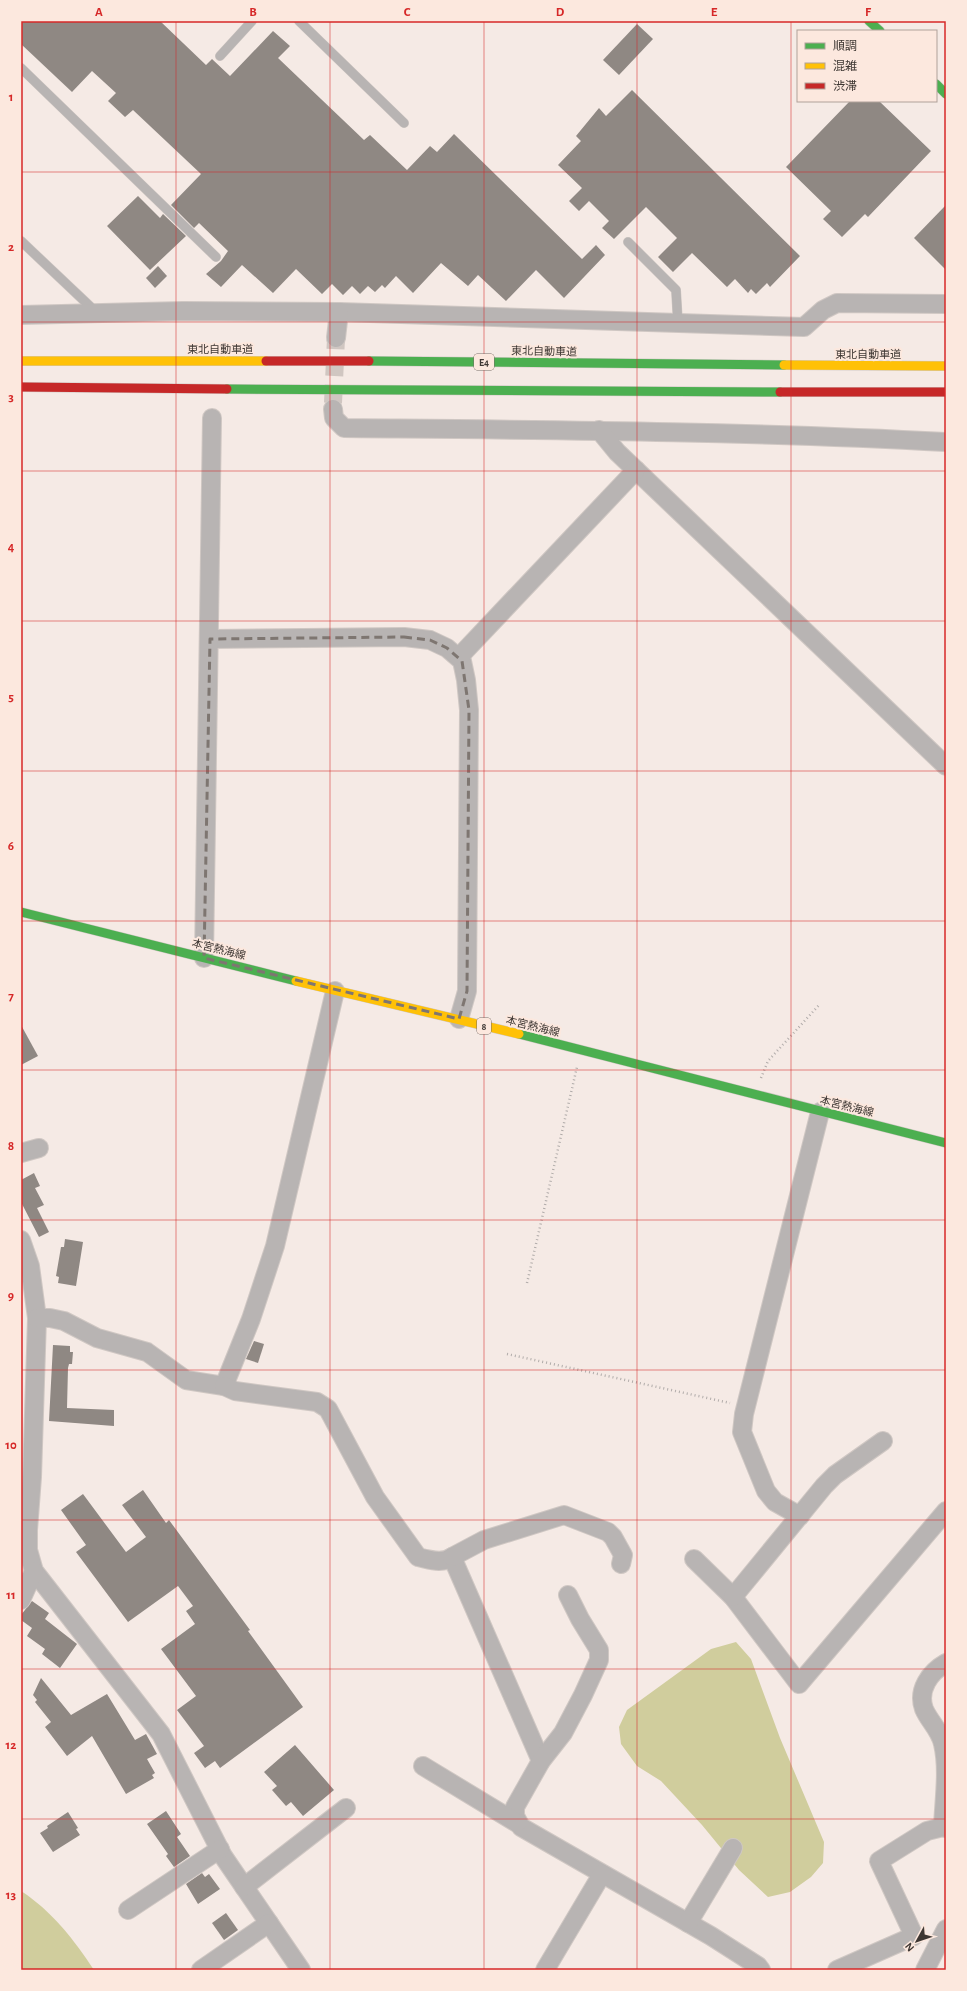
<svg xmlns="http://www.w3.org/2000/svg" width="967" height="1991" viewBox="0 0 967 1991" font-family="'Alegreya Sans','Noto Sans JP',sans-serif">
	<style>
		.forest { fill: #d0cd9d }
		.building { fill: #8f8883 }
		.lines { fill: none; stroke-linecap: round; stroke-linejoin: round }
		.street-tunnel { stroke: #d0c6c1; stroke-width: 18; stroke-dasharray: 18 9; stroke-linecap: butt }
		.lane-casing { stroke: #cfc7c3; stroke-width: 10 }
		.street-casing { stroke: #cfc7c3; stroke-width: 20 }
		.fast-casing { stroke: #cfc7c3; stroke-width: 10 }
		.slow-casing { stroke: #cfc7c3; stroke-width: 10 }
		.jam-casing { stroke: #cfc7c3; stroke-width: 10 }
		.path { stroke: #b1acaa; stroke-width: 2.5; stroke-dasharray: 1 3; stroke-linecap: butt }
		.lane { stroke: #b8b4b3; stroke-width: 9 }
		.street { stroke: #b8b4b3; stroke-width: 18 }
		.fast { stroke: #4caf50; stroke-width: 9 }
		.slow { stroke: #ffc107; stroke-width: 9 }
		.jam { stroke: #c62828; stroke-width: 9 }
		.marked { fill: none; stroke: #7e7671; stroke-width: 3; stroke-dasharray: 8 5; stroke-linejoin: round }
		.grid { fill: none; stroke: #d62828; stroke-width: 1; stroke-opacity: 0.55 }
		.labels { text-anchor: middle; stroke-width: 4; stroke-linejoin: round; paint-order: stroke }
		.shield { fill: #fce8de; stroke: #776c66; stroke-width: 1 }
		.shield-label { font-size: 10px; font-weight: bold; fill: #3e3733 }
		.street-label { font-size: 11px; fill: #3e3733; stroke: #fce8de }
		.neatline { fill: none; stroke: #d62828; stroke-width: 1.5 }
		.grid-label { font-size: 13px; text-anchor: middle; font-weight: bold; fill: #d62828 }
	</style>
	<rect width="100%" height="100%" fill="#f5eae5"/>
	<g class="forest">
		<path d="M736,1642L751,1659L780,1738L824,1842L823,1863L811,1877L790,1892L768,1897L739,1870L702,1825L661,1781L637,1766L621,1744L619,1727L627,1710L711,1649Z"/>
		<path d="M21,1891C52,1911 74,1940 94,1970H21Z"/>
	</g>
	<g class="building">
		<path d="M21,21H160L206,65L212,59L230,76L273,31L290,46L278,58L364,140L370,135L407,170L430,146L437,152L454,134L582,259L596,245L605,255L564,298L536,270L506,301L478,275L468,286L441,263L413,293L396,276L385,288L382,285L375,292L368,286L360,294L352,286L343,295L332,284L322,294L296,269L273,293L242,265L221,287L206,274L221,261L228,251L199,223L194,228L171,205L201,174L133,110L125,117L108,101L116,93L92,71L72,92L21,44Z"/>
		<path d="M637,24L653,39L619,75L603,60Z"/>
		<path d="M632,90L800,256L770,287L767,283L756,294L751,289L748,293L735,279L727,287L692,253L673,272L658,257L677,238L646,207L614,239L602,228L609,221L589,201L579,211L569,201L582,188L558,165L581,141L576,136L599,108L606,116Z"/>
		<path d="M850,101H879L931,151L868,217L865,214L842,237L823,219L831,211L786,167Z"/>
		<path d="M138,196L160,218L163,214L186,236L150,270L107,226Z"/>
		<path d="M946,205V270L914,238Z"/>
		<path d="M158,266L167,276L155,288L146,278Z"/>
		<path d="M21,1025L38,1056L21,1065Z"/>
		<path d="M34,1173L40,1186L35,1188L44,1205L37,1208L49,1232L39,1237L21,1202V1180Z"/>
		<path d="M65,1239L83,1242L76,1286L58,1283L59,1277L56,1276L61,1247H64Z"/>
		<path d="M254,1341L264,1344L258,1363L246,1359Z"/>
		<path d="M53,1345L70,1346V1352H73L72,1364H69L68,1368L67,1408L114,1410V1426L49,1421Z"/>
		<path d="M143,1490L166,1523L169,1520L250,1630L248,1631L303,1707L220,1768L215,1761L205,1768L194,1753L204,1746L177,1710L196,1696L161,1649L195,1624L186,1611L193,1606L178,1586L128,1622L76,1552L86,1545L61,1510L83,1494L126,1552L146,1537L122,1505Z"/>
		<path d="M32,1601L49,1613L45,1619L77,1644L60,1668L42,1654L45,1649L27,1636L32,1628L21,1620V1615Z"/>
		<path d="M41,1678L71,1715L107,1694L135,1740L146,1734L157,1754L147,1759L155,1773L152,1775L154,1778L126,1794L92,1736L67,1756L45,1727L51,1722L35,1702L37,1700L33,1695Z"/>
		<path d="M295,1745L334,1790L303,1816L291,1802L286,1806L272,1790L277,1786L264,1772Z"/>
		<path d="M166,1811L181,1834L177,1837L190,1856L174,1867L166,1856L168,1854L147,1824Z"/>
		<path d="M68,1812L78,1828L76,1829L80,1835L53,1852L40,1833L48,1828L47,1826Z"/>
		<path d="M202,1873L205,1877L209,1874L220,1889L198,1904L186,1884Z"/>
		<path d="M226,1913L238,1930L224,1940L212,1923Z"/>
	</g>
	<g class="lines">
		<path class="street-tunnel" d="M333,403L336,338"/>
		<g class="lane-casing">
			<g id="lane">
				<path d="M299,21L404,123"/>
				<path d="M220,56L252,21"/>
				<path d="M21,68L216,257"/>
				<path d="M21,241L96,312"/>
				<path d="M628,242L676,290L678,324"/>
			</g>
		</g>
		<g class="street-casing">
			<g id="street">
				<path d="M21,315L183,311L339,312L804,327L823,310L837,303L946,304"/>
				<path d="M336,338L339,312"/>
				<path d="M333,409L334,418L344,428C545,430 746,431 946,442"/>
				<path d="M599,430L617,452L946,766"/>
				<path d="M210,639L404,637L430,640L447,648L462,661L466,680L469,710L467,991L459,1019"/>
				<path d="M459,657L636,470"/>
				<path d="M204,958L212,418"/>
				<path d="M21,1153L39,1148"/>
				<path d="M21,1240L30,1266L37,1318L32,1477L28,1530V1550L34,1571L161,1734L223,1856L301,1970"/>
				<path d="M37,1318H50L64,1321L97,1338L147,1352L186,1380L224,1386L251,1319L275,1246L335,991"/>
				<path d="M224,1386L235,1391L317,1402L328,1409L375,1497L418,1557C429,1560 443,1564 452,1557L541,1761"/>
				<path d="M800,1516L775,1502L766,1491L742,1432L744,1414L820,1112"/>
				<path d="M452,1557L484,1540L564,1515L608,1532L613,1537L623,1555L621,1564"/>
				<path d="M694,1559L733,1597L799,1684L946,1511"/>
				<path d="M568,1595L580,1619L599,1650V1660L583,1695L563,1733L541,1761L515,1807V1816L521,1827L711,1936L758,1966L761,1970"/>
				<path d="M733,1597L824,1486L835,1475L883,1441"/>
				<path d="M21,1600L34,1571"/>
				<path d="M946,1663C930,1672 917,1690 924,1709C929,1721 940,1730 943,1744C949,1770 944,1800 943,1827L946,1828"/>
				<path d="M423,1766L517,1823"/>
				<path d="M244,1887L346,1808"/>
				<path d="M128,1910L220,1849"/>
				<path d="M688,1923L733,1848"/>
				<path d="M201,1970L269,1923"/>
				<path d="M545,1970L602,1874"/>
				<path d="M837,1970L914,1936L879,1861L927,1831L943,1827"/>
				<path d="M925,1970L946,1929"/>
			</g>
		</g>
		<g class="fast-casing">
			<g id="fast">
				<path d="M869,21L880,31"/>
				<path d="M936,84L946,94"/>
				<path d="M369,361L784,365"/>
				<path d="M227,389L780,392"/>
				<path d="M21,912L296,981"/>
				<path d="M519,1034L946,1143"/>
			</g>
		</g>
		<g class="slow-casing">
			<g id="slow">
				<path d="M21,361H266"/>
				<path d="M784,365L946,366"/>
				<path d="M296,981L519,1034"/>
			</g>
		</g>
		<g class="jam-casing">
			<g id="jam">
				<path d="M266,361H369"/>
				<path d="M21,387L227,389"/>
				<path d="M780,392H946"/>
			</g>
		</g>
		<g class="path">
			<path d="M761,1078L768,1061L820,1004"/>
			<path d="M527,1283L577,1067"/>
			<path d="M507,1354L730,1403"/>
		</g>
		<use href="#lane" class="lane"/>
		<use href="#street" class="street"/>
		<use href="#fast" class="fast"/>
		<use href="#slow" class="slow"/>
		<use href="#jam" class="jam"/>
	</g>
	<path class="marked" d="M404,637L430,640L447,648L462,661L469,710L467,991L459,1019L204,958L210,639Z"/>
	<path class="grid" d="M176,21V1970M330,21V1970M484,21V1970M637,21V1970M791,21V1970M21,172H946M21,322H946M21,471H946M21,621H946M21,771H946M21,921H946M21,1070H946M21,1220H946M21,1370H946M21,1520H946M21,1669H946M21,1819H946"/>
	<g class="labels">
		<g class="shield">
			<rect x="474" y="354" width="20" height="16" rx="3"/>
			<rect x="477" y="1018" width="14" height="16" rx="3"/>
		</g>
		<g class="shield-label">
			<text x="484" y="366">E4</text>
			<text x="484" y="1030">8</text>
		</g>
		<g class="street-label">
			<text x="220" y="353">東北自動車道</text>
			<text transform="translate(544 351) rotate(1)" y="4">東北自動車道</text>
			<text x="868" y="358">東北自動車道</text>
			<text transform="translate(219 949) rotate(14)" y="4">本宮熱海線</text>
			<text transform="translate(533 1026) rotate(14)" y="4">本宮熱海線</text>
			<text transform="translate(847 1106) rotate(14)" y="4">本宮熱海線</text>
		</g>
	</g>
	<rect width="967" height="1991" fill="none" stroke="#fce8de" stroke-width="44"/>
	<rect x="797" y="30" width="140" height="72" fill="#fce8de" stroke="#b0a19a"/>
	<rect x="805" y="43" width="20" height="6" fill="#4caf50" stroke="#b0a19a"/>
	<text x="833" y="50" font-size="12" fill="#3e3733">順調</text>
	<rect x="805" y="63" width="20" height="6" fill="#ffc107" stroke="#b0a19a"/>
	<text x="833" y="70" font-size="12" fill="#3e3733">混雑</text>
	<rect x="805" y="83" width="20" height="6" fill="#c62828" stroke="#b0a19a"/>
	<text x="833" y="90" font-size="12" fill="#3e3733">渋滞</text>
	<g transform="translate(917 1941) rotate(230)" stroke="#fce8de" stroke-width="3" paint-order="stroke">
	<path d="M0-3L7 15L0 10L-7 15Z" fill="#3e3733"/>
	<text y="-6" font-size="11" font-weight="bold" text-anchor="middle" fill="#3e3733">N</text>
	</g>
	<rect x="22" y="22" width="923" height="1947" class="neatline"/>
	<g class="grid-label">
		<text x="99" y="16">A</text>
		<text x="253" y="16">B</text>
		<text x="407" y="16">C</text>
		<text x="560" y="16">D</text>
		<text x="714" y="16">E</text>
		<text x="868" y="16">F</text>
		<text x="11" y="101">1</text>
		<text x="11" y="251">2</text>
		<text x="11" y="401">3</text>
		<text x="11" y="551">4</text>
		<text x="11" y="701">5</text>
		<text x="11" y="850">6</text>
		<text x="11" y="1000">7</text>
		<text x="11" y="1150">8</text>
		<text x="11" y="1300">9</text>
		<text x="11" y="1449">10</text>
		<text x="11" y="1599">11</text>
		<text x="11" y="1749">12</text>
		<text x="11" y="1899">13</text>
	</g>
</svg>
